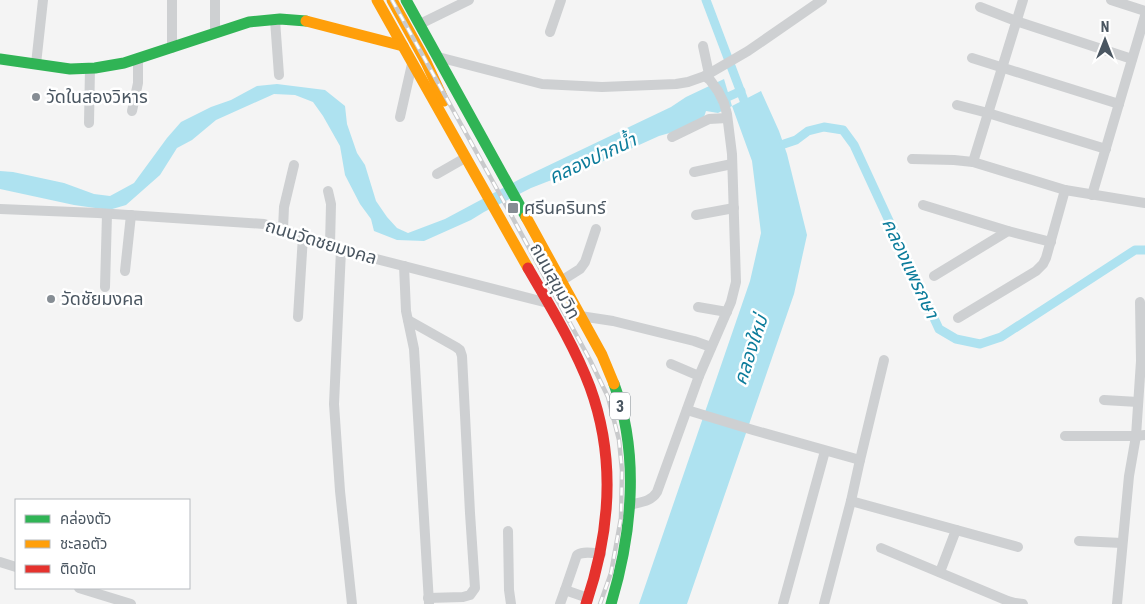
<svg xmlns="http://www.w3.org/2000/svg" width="1145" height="604" viewBox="0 0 1145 604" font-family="'Roboto Condensed','Noto Sans Thai',sans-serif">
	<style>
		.water { fill: #aee2f0 }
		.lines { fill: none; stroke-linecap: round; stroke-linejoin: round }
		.canal { stroke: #aee2f0; stroke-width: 9 }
		.street { stroke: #ced0d2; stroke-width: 10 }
		.fast { stroke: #30b455; stroke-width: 11 }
		.slow { stroke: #ff9f0a; stroke-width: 11 }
		.jam { stroke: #e5322d; stroke-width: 11 }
		.rail-casing { stroke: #c9cacc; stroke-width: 4.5 }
		.rail { stroke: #fff; stroke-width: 2.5; stroke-dasharray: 8; stroke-linecap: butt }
		.poi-dot { fill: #868d94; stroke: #fff; stroke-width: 2 }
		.labels { text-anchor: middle; stroke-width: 5; stroke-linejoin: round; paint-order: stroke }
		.shield { fill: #fff; stroke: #808990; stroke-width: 1 }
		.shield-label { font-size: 16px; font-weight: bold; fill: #4a5661 }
		.poi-label { font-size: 18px; fill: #4a5661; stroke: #fff; text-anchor: start }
		.street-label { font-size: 18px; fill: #4a5661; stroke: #fff }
		.water-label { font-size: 19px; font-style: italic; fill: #0c7c9b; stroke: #fff }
	</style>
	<rect width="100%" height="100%" fill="#f4f4f4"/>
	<path class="water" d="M724,79L732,106L761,91L779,131L787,154L807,235L794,294L687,604H639L750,281L761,233L752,161L732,106L718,113L706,111L703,120L680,130L659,136L577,173L549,181L531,188L484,212L471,220L424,241L397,240L374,231L371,219L360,204L345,175L340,146L323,116L313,102L295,95L274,94L216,120L192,140L177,148L160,175L126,205L109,210L74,205L0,189V171L13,172L64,183L94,194L110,196L134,183L167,138L181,122L211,107L231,100L257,86L277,84L325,90L345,106L347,124L357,153L365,165L376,201L387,217L397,228L408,233L445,219L520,179L671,107L686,97Z"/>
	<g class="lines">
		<g class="canal">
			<path d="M706,0L748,111"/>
			<path d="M719,101L741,91"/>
			<path d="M784,144L796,140L808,131L824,127L843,130L854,145L939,329L956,339L980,344L1001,337L1135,250H1145"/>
		</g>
		<g class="street">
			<path d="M172,0V48"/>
			<path d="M1111,0L1145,11"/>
			<path d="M980,7L1016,21L1132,59"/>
			<path d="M275,20L279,75"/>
			<path d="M420,24L469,0"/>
			<path d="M550,32L561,0"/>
			<path d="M215,33V0"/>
			<path d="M703,46L709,74"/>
			<path d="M438,57L542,84L602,87L676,84L688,82L705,76L748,51L822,0"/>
			<path d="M972,58L1119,104"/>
			<path d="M36,64L43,0"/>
			<path d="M957,105L988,113L1106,149"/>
			<path d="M132,111L138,83V59"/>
			<path d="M400,117L412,64"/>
			<path d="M89,123L90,68"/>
			<path d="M672,137L709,119L727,118"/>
			<path d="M912,159L954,160L973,162L1065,190L1145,203"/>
			<path d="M973,162L1023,0"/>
			<path d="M694,172L732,164"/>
			<path d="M437,174L465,158"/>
			<path d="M328,191L331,204L330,245"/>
			<path d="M1092,195L1145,16"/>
			<path d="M923,205L1008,231L1051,242"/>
			<path d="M0,209L98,213L264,224L303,236L341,250L548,303"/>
			<path d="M696,215L734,208"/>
			<path d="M283,229L284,207L294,165"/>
			<path d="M341,250L334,404L340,491L352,604"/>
			<path d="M404,266L406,311L414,349L429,603"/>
			<path d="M125,271L131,215"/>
			<path d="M934,276L1008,231"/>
			<path d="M561,281L580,269L585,262L596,229"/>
			<path d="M105,287L107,214"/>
			<path d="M698,307L727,312"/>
			<path d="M580,316L613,321L694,341L711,347"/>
			<path d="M298,317L303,236"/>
			<path d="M958,318L1036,271L1043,264L1046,258L1065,190"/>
			<path d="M408,320L456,347L460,350L462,356L470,513L475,588L470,595L463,597L428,598"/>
			<path d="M671,364L699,376"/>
			<path d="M1104,400L1138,402"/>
			<path d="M687,410L753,430L860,460L851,501L824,604"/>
			<path d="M1065,436H1136L1145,435"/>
			<path d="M860,460L884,360"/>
			<path d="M851,501L1018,547"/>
			<path d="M629,505C640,502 651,502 657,492L699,376L731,302L736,282L732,154L727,114L724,103L718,91L710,80L705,76"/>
			<path d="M508,531L509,590L511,604"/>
			<path d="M1079,541L1122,543"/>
			<path d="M881,548L1008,601L1015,603L1023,604"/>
			<path d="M0,562L16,567"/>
			<path d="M940,572L956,530"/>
			<path d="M79,588L131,604"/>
			<path d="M565,590L577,555C584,551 593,553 601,554"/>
			<path d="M560,604L565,590L588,598"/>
			<path d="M783,604L825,451"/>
			<path d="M1117,604L1129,476L1136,436L1141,361L1140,302"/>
		</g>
		<g class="fast">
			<path d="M406,0L526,217"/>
			<path d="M0,59L70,69L95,68L124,63L249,22L280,19L306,21"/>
			<path d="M611,604C632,534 640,454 614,384"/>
		</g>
		<g class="slow">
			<path d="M377,0L528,268"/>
			<path d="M392,0L426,62L444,101"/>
			<path d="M306,21L403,46"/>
			<path d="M526,217L602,355L614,384"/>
		</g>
		<path class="jam" d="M528,268C550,306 574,345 590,387C616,458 610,533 586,604"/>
		<g class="rail-casing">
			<path id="rail" d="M392,0L503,200L590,360L608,397L619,440L622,470L621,518L611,573L600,604"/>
		</g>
		<use href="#rail" class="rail"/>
	</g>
	<g class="poi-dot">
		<circle cx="36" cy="97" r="5"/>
		<rect x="507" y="202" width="12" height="12" rx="2.5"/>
		<circle cx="51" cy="299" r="5"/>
	</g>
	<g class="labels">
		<rect class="shield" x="610" y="392.5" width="20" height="27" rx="4"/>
		<g class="shield-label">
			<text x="620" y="412">3</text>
		</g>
		<g class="poi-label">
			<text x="46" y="103">วัดในสองวิหาร</text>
			<text x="524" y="214">ศรีนครินทร์</text>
			<text x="61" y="305">วัดชัยมงคล</text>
		</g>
		<g class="street-label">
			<text transform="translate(321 242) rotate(17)" y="6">ถนนวัดชยมงคล</text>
			<text transform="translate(555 281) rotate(61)" y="6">ถนนสุขุมวิท</text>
		</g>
		<g class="water-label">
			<text transform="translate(592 158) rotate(-25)" y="7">คลองปากน้ำ</text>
			<text transform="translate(911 268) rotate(65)" y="7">คลองแพรกษา</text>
			<text transform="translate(750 350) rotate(-72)" y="7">คลองใหม่</text>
		</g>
	</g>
	<rect x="15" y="499" width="175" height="90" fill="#ffffff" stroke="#b7bbc0"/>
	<rect x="25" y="515" width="25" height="8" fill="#30b455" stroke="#b7bbc0"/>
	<text x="60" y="524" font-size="15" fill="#4a5661">คล่องตัว</text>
	<rect x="25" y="540" width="25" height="8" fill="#ff9f0a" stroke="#b7bbc0"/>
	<text x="60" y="549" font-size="15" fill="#4a5661">ชะลอตัว</text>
	<rect x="25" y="565" width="25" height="8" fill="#e5322d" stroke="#b7bbc0"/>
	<text x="60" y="574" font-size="15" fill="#4a5661">ติดขัด</text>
	<g transform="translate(1105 40)" stroke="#ffffff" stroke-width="4" paint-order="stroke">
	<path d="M0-4L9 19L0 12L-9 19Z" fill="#4a5661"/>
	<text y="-8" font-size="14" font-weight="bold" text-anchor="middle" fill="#4a5661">N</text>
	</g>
</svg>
